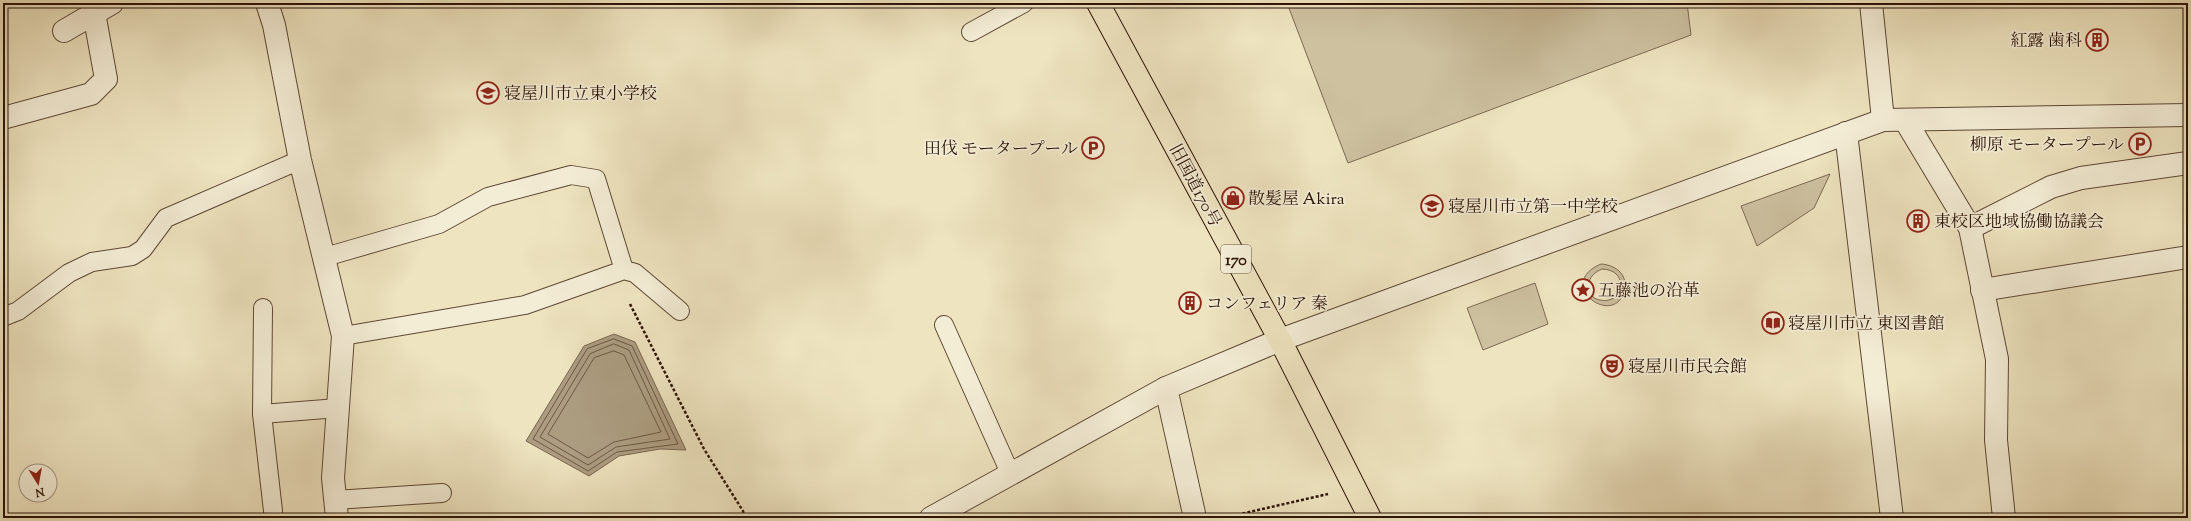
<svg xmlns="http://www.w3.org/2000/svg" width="2191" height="521" viewBox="0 0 2191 521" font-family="'Sorts Mill Goudy','Noto Serif JP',serif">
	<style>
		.green { fill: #cdc1a0; stroke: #7c6a53; fill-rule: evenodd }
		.water { fill: #ac9d81; stroke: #786650 }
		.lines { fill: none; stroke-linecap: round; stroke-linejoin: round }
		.shore { stroke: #6c5844; stroke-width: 1 }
		.service-casing { stroke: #5c4834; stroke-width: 20 }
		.minor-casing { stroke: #5c4834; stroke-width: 24 }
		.trunk-casing { stroke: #2b1406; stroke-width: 24 }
		.path { stroke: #2b1406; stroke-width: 2.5; stroke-dasharray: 3 2; stroke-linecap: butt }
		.service { stroke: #f4edd6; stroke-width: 18 }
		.minor { stroke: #f4edd6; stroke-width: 22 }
		.trunk { stroke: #eee4c0; stroke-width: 22 }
		.labels { text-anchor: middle; stroke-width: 3.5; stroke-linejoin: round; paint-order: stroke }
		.shield { fill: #f4edd6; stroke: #675544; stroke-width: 1 }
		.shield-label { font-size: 16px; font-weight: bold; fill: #2b1406 }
		.poi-label { font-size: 17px; fill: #2b1406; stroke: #f4edd6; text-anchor: start }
		.street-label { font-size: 17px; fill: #2b1406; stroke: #f4edd6 }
	</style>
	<rect width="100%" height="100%" fill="#eee4c0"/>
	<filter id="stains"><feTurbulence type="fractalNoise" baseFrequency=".005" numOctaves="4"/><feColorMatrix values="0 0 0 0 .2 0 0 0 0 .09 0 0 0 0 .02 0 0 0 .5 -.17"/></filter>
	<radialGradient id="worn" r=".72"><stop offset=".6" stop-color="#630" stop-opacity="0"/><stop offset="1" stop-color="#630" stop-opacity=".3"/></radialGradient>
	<g class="green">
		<path d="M1287,3H1687L1691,35L1348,163Z"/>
		<path d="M1830,174L1814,208L1757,246L1741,206Z"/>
		<path d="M1601,264C1616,265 1629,275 1624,292C1613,328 1554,284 1601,264ZM1602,269C1633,270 1622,311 1594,298C1585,286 1588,275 1602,269Z"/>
		<path d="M1535,283L1548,324L1483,350L1467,308Z"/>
	</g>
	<path class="water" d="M614,334L635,342L686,450L660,449L619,456L589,476L526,441L584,346Z"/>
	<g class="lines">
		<g class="shore">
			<path d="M614,339L632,346L678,444L617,452L588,471L533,439L587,349Z"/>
			<path d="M614,344L629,350L670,439L616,447L588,465L540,437L590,354Z"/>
			<path d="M614,351L624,355L661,432L614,442L588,458L548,434L594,358Z"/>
		</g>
		<g class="service-casing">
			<g id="service">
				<path d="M971,32L1024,3"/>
				<path d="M325,257L439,224L488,197L571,175L596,179L624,270"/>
				<path d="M263,308L262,414L273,511"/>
				<path d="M3,317L18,311L69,273L92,262L132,256L143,249L166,218L300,160"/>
				<path d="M944,325L1010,473"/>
				<path d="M343,336L525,305L624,270L635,273L680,311"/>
				<path d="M262,414L338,408"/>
				<path d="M335,500L442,493"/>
			</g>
		</g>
		<g class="minor-casing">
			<g id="minor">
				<path d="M267,3L274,25L300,160L343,336L333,478L337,518"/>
				<path d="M1871,3L1883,120"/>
				<path d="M64,31L112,3"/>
				<path d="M3,118L91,94L106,79L94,13"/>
				<path d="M1905,120L1970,228L1997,359L1996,440L2004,518"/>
				<path d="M1846,133L1892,518"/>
				<path d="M1970,228L2051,187L2081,178L2188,163"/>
				<path d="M1982,290L2188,257"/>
				<path d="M1166,388L1195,518"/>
				<path d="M931,518L1166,388L1280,340L1883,120L2188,115"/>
			</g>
		</g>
		<g class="trunk-casing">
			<path id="trunk" d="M1098,3L1280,340L1370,518"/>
		</g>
		<g class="path">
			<path d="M630,304L704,449L743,511L745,518"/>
			<path d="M1223,518L1328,494"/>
		</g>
		<use href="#service" class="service"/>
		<use href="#minor" class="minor"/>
		<use href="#trunk" class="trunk"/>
	</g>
	<defs>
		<g id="building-ring" transform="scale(1.15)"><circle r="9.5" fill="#f4edd6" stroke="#8f2418" stroke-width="1.5"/><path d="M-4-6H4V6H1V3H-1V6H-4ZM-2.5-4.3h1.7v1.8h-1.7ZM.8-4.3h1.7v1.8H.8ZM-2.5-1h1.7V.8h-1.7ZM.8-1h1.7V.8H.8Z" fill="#8f2418"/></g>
		<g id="school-ring" transform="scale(1.15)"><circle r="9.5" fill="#f4edd6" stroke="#8f2418" stroke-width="1.5"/><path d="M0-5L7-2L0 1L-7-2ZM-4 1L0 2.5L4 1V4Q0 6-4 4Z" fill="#8f2418"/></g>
		<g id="parking-ring" transform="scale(1.15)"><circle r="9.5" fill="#f4edd6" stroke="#8f2418" stroke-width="1.5"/><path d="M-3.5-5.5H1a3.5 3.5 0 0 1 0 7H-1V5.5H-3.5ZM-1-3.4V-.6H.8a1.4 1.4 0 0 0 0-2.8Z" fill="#8f2418"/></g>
		<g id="shop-ring" transform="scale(1.15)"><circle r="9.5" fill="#f4edd6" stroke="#8f2418" stroke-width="1.5"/><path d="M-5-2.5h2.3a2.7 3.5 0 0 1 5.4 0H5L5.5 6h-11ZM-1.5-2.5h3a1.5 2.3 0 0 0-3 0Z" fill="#8f2418"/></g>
		<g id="sight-ring" transform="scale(1.15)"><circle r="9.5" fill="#f4edd6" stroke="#8f2418" stroke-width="1.5"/><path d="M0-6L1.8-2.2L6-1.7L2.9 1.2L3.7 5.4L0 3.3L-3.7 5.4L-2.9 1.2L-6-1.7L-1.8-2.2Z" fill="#8f2418"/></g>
		<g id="library-ring" transform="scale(1.15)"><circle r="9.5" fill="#f4edd6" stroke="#8f2418" stroke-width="1.5"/><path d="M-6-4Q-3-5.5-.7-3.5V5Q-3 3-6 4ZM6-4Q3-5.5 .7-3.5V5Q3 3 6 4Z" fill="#8f2418"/></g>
		<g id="theatre-ring" transform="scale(1.15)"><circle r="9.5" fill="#f4edd6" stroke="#8f2418" stroke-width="1.5"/><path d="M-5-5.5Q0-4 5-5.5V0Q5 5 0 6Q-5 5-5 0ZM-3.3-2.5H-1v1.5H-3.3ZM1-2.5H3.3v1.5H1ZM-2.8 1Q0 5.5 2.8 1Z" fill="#8f2418"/></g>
	</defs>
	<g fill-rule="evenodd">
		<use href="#building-ring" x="2097" y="40"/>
		<use href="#school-ring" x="488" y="93"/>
		<use href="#parking-ring" x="2140" y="144"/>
		<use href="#parking-ring" x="1093" y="148"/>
		<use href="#shop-ring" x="1233" y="198"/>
		<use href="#school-ring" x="1432" y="206"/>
		<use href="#building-ring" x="1918" y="221"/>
		<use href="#sight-ring" x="1583" y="290"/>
		<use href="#building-ring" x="1190" y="303"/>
		<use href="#library-ring" x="1773" y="323"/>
		<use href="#theatre-ring" x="1612" y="366"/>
	</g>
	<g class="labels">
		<rect class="shield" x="1221" y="245" width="30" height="28" rx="3"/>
		<g class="shield-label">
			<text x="1236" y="265">170</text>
		</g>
		<g class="poi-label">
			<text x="2082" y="46" text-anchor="end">紅露 歯科</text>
			<text x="504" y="99">寝屋川市立東小学校</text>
			<text x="2124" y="150" text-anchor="end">柳原 モータープール</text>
			<text x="1078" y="154" text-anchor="end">田伐 モータープール</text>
			<text x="1248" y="204">散髪屋 Akira</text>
			<text x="1448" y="212">寝屋川市立第一中学校</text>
			<text x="1934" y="227">東校区地域協働協議会</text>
			<text x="1598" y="296">五藤池の沿革</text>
			<text x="1206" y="309">コンフェリア 秦</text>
			<text x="1788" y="329">寝屋川市立 東図書館</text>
			<text x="1628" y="372">寝屋川市民会館</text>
		</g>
		<g class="street-label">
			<text transform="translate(1196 185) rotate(62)" y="6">旧国道170号</text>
		</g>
	</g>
	<rect width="2191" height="521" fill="none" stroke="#eee4c0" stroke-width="16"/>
	<rect x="4" y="4" width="2183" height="513" fill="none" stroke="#2b1406" stroke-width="2"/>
	<rect x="8" y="8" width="2175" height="505" fill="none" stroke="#2b1406"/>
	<g transform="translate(38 483) rotate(169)"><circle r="19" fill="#f4edd6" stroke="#a49683"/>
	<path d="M0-3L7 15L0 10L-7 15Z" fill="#8f2418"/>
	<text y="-6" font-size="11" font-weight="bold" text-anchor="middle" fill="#2b1406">N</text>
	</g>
	<rect width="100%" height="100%" filter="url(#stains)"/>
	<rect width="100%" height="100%" fill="url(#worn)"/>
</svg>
